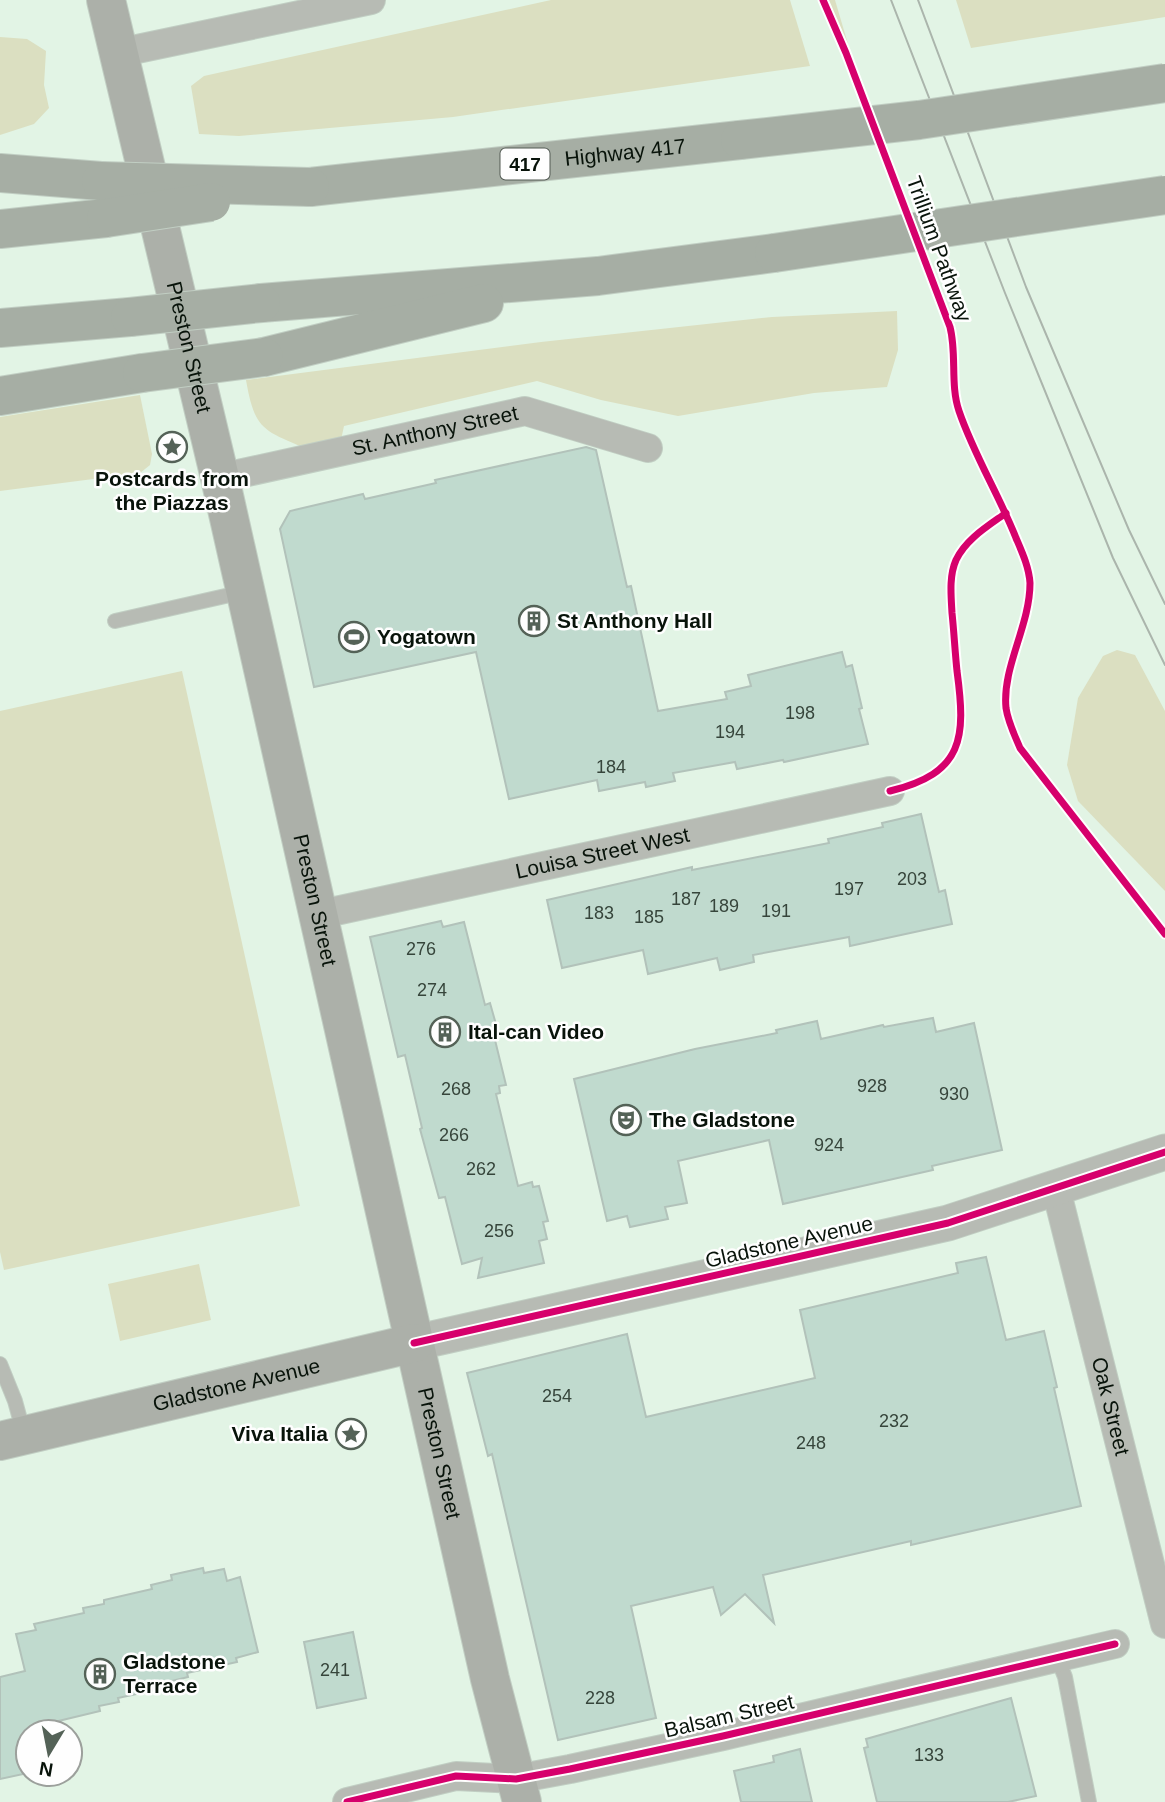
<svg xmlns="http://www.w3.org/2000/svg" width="1165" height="1802" viewBox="0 0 1165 1802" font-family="Helvetica,sans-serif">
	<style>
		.green { fill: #dbdfc1 }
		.building { fill: #c0dace; stroke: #b2c2ba; stroke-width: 2 }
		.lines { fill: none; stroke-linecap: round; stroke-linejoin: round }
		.service-casing { stroke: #c1cec3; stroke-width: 16 }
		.minor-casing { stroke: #c1cec3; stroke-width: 30 }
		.tertiary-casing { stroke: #c1cec3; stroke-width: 37 }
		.secondary-casing { stroke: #c1cec3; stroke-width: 40 }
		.motorway-casing { stroke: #c1cec3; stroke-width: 40 }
		.service { stroke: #b7bbb4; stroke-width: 14 }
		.minor { stroke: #b7bbb4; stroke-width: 28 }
		.tertiary { stroke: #b7bbb4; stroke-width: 35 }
		.secondary { stroke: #acb0a9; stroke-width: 38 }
		.motorway { stroke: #a6aea4; stroke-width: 38 }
		.tram { stroke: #abb5ac; stroke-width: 2 }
		.motorway-bridge-casing { stroke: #c1cec3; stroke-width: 40; stroke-linecap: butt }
		.motorway-bridge { stroke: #a6aea4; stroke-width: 38 }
		.cycleway-casing { stroke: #fefefe; stroke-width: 11 }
		.cycleway { stroke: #d6006c; stroke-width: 7 }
		.labels { text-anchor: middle; stroke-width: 5; stroke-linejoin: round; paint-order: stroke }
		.number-label { font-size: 18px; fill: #36453b }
		.shield { fill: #fefefe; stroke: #525a53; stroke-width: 2 }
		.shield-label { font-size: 19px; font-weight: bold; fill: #08130a }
		.street-label { font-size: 21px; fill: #08130a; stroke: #fefefe }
		.poi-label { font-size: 21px; font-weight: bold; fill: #08130a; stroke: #fefefe; text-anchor: start }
	</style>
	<rect width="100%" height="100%" fill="#e2f4e5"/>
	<g class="green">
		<path d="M551,0H790L810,66L453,117L239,136L199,134L191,86L204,76Z"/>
		<path d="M825,0H835L848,44L844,45Z"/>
		<path d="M956,0H1165V17L971,48Z"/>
		<path d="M0,37L27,39L46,51L44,85L49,108L34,124L0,135Z"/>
		<path d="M897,311L898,350L887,387L814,393L678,416L601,400L537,381L344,426L341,440L309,450C264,430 255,432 246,380L541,342L772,317Z"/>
		<path d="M140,395L152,454L150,465L140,473L0,491V417Z"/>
		<path d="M1117,650L1135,655L1165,711V891L1078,801L1067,765L1078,698L1103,656Z"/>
		<path d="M182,671L300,1206L4,1270L0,1252V711Z"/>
		<path d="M199,1264L211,1320L120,1341L108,1284Z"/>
	</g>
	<g class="building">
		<path d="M586,447L596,450L627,587L631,586L658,711L727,699L725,692L751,686L748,675L842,652L846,667L852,665L862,708L859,709L868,744L784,762L783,760L737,769L735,762L673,773L675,781L646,787L645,782L599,791L597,780L509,799L476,652L314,687L280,529L290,511L363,494L365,499L436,483L435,480Z"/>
		<path d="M921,814L939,892L945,890L952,924L850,946L849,937L753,955L754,962L720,970L717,958L648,974L643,950L562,968L547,900L692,867V870L829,843L828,839L883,827L882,823Z"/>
		<path d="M441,921L443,927L464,922L485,1005L490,1003L499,1035L494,1036L506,1085L499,1086L500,1093L496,1094L518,1186L532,1182L533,1187L539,1186L548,1221L543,1222L547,1239L539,1241L544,1263L478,1278L482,1258L462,1264L445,1197L439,1198L420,1129L422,1128L405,1055L398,1057L370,937Z"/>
		<path d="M933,1018L936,1032L974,1023L1002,1150L932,1166L933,1170L783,1204L769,1140L678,1161L687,1203L665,1207L668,1219L630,1227L627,1216L607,1221L574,1079L695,1049L777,1033L776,1030L817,1021L821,1039L883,1025L884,1027Z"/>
		<path d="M986,1257L1006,1340L1044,1331L1057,1387L1054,1388L1081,1506L911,1545V1541L763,1575L774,1623L745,1594L721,1615L713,1587L631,1606L656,1718L558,1740L492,1454L488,1456L467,1373L627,1334L646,1417L815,1378L800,1310L958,1273L956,1263Z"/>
		<path d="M203,1568L204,1573L224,1569L227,1581L240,1577L258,1652L236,1658L237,1662L187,1673L188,1677L168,1682L169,1687L118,1698L119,1702L99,1706L100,1711L50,1723L52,1732H28V1773L0,1779V1677L25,1671L16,1634L36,1630L34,1624L84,1613L83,1608L104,1604V1600L152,1589L151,1585L172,1580L171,1575Z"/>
		<path d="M353,1632L366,1698L317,1708L304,1642Z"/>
		<path d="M1011,1698L1036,1796L1008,1802H877L864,1748L868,1747L866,1739Z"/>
		<path d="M800,1749L812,1802H741L734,1771L774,1762L773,1756Z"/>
	</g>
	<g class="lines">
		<g class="service-casing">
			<g id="service">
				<path d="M115,621L243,592"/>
				<path d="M0,1364L15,1401L24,1434"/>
				<path d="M1057,1657L1065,1677L1089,1802"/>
			</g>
		</g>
		<g class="minor-casing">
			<g id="minor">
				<path d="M118,53L371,0"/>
				<path id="s1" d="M220,478L525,411L648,448"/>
				<path id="s2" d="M317,915L890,791"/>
				<path id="s3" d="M1056,1189L1165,1624"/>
				<path d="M347,1802L456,1776L516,1779L570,1769L723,1736L1115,1644"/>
			</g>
		</g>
		<g class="tertiary-casing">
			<path id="tertiary" d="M414,1343L948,1223L1165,1152"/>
		</g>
		<g class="secondary-casing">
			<g id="secondary">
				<path id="s4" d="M106,0L220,478L490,1679L522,1802"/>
				<path id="s5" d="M0,1441L414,1343"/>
			</g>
		</g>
		<g class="motorway-casing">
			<g id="motorway">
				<path d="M0,173L101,181"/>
				<path id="s6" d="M310,187L740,140"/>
				<path d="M0,229L106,218"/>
				<path d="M261,303L598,276L774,253"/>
				<path d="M0,328L130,317"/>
				<path d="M264,357L484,303"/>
				<path d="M0,396L142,373"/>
			</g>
		</g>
		<use href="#service" class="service"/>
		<use href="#minor" class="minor"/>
		<use href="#tertiary" class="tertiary"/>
		<use href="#secondary" class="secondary"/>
		<use href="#motorway" class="motorway"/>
		<g class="tram">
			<path d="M891,0L1005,293L1113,558L1165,665"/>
			<path d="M918,0L1026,287L1129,530L1165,604"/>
		</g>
		<g class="motorway-bridge-casing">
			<g id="motorway-bridge">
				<path d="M740,140L919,120L1165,83"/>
				<path d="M101,181L310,187"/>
				<path d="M106,218L211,202"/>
				<path d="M774,253L1165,195"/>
				<path d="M130,317L261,303"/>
				<path d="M142,373L264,357"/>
			</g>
		</g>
		<use href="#motorway-bridge" class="motorway-bridge"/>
		<g class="cycleway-casing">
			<g id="cycleway">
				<path d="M823,0L846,53L950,327C957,354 950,385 959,411C974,455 999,495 1016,538C1022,552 1029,567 1030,583C1030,626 1002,667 1006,708C1008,722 1015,736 1020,748L1165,934"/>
				<path d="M890,791C964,773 966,738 957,671C955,652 954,632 952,613C951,595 949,576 956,560C966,539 988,526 1006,513"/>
				<path d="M414,1343L948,1223L1165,1152"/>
				<path d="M347,1802L456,1776L516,1779L570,1769L723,1736L1115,1644"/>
			</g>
		</g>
		<use href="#cycleway" class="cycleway"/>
	</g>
	<defs>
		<g id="sight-ring" transform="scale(1.575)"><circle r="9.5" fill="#fefefe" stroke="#546257" stroke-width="1.5"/><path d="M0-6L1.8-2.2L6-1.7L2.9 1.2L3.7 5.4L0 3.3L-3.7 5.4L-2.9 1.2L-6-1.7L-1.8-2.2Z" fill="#546257"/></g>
		<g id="building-ring" transform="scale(1.575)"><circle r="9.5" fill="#fefefe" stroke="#546257" stroke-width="1.5"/><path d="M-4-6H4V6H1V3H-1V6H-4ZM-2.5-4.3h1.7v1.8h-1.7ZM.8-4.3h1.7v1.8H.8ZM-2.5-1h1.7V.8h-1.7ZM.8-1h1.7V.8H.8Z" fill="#546257"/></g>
		<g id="stadium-ring" transform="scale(1.575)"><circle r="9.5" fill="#fefefe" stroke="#546257" stroke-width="1.5"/><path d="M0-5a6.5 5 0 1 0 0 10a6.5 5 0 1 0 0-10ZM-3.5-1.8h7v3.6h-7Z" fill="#546257"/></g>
		<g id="theatre-ring" transform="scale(1.575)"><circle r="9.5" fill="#fefefe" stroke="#546257" stroke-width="1.5"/><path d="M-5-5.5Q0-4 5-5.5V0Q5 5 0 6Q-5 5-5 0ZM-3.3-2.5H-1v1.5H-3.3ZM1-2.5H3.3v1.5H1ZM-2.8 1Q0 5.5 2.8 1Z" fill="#546257"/></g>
	</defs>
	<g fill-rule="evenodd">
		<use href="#sight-ring" x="172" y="447"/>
		<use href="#building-ring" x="534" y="621"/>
		<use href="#stadium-ring" x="354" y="637"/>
		<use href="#building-ring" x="445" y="1032"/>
		<use href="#theatre-ring" x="626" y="1120"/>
		<use href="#sight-ring" x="351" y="1434"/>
		<use href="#building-ring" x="100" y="1674"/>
	</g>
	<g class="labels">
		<g class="number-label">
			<text x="800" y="719">198</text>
			<text x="730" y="738">194</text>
			<text x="611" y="773">184</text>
			<text x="912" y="885">203</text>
			<text x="849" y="895">197</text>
			<text x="686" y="905">187</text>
			<text x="724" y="912">189</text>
			<text x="776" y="917">191</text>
			<text x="599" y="919">183</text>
			<text x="649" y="923">185</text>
			<text x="421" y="955">276</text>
			<text x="432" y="996">274</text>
			<text x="872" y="1092">928</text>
			<text x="456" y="1095">268</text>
			<text x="954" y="1100">930</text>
			<text x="454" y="1141">266</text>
			<text x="829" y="1151">924</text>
			<text x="481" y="1175">262</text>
			<text x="499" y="1237">256</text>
			<text x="557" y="1402">254</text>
			<text x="894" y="1427">232</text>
			<text x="811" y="1449">248</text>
			<text x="335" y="1676">241</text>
			<text x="600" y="1704">228</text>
			<text x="929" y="1761">133</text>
		</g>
		<rect class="shield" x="500.5" y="148.5" width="49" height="31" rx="5"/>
		<g class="shield-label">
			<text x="525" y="171">417</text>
		</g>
		<g class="street-label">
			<text dy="7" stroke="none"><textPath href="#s6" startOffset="317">Highway 417</textPath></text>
			<text transform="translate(939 249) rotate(70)" y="7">Trillium Pathway</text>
			<text dy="7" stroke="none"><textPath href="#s4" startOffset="357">Preston Street</textPath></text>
			<text dy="7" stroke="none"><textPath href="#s1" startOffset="220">St. Anthony Street</textPath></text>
			<text dy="7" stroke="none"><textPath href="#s2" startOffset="292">Louisa Street West</textPath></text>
			<text dy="7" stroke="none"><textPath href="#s4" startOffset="924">Preston Street</textPath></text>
			<text transform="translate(789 1242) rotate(-13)" y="7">Gladstone Avenue</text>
			<text dy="7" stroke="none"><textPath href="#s5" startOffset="243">Gladstone Avenue</textPath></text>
			<text dy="7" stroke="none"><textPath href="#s3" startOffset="224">Oak Street</textPath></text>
			<text dy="7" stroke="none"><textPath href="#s4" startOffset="1491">Preston Street</textPath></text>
			<text transform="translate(729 1716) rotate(-13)" y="7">Balsam Street</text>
		</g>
		<g class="poi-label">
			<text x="172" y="486" text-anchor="middle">Postcards from<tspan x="172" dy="24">the Piazzas</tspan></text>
			<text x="557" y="628">St Anthony Hall</text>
			<text x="377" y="644">Yogatown</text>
			<text x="468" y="1039">Ital-can Video</text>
			<text x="649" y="1127">The Gladstone</text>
			<text x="328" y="1441" text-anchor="end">Viva Italia</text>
			<text x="123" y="1669">Gladstone<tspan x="123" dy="24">Terrace</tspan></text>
		</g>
	</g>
	<g transform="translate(49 1753) rotate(190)"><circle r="33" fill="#fefefe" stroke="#9ca09c" stroke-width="2"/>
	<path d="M0-5L12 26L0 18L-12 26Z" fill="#546257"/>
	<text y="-10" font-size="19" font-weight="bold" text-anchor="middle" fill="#08130a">N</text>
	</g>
</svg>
